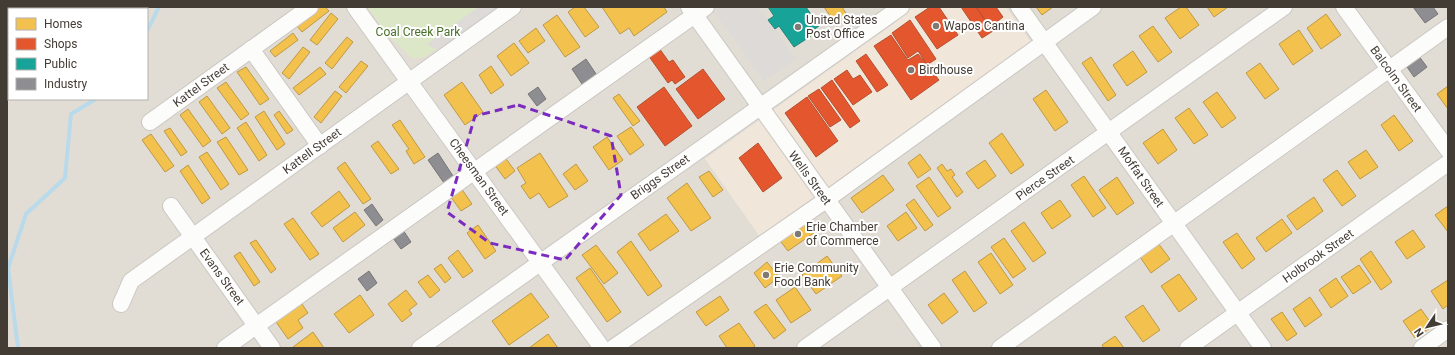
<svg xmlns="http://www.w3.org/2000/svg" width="1455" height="355" viewBox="0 0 1455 355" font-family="Roboto,sans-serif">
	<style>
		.residential { fill: #e2ddd4 }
		.commercial { fill: #f1e6da }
		.green { fill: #dce7c8 }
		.parking { fill: #dddad7 }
		.homes { fill: #f2c14e; stroke: #be9946 }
		.shops { fill: #e4572e; stroke: #b44f30 }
		.public { fill: #17a398; stroke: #24847a }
		.industry { fill: #8d8d92; stroke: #777576 }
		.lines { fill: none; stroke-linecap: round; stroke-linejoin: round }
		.stream { stroke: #b9daea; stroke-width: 4 }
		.minor-casing { stroke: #cac7c3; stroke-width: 18 }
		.minor { stroke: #fcfcfb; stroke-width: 16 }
		.marked { fill: none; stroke: #7b2cbf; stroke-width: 3; stroke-dasharray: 8 5; stroke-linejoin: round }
		.poi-dot { fill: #7f7973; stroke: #fff; stroke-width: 1.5 }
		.labels { text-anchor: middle; stroke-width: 4; stroke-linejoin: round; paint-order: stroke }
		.poi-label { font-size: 12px; fill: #433c34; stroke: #fff; text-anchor: start }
		.park-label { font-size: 12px; fill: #49712b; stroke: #fff }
		.street-label { font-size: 12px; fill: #433c34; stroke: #fff }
	</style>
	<rect width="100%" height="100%" fill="#eeebe7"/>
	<path class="residential" d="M23,7H1448V348H7V18L9,16V99H147V9H20Z"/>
	<path class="commercial" d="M885,7H1006L1034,46L763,241L705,159L896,22Z"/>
	<path class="green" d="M367,7H495L425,57L412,58L387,34Z"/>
	<g class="parking">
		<path d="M479,7H498L438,50L427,44Z"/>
		<path d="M718,7H759L796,59L764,81L713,10Z"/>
	</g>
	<g class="homes">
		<path d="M319,7H325L329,11L302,32L296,25Z"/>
		<path d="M575,7H584L599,27L585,37L568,12Z"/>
		<path d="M602,7H664L667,12L634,36L629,28L620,34Z"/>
		<path d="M824,7H842L849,18L837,26Z"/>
		<path d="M1036,7H1053L1042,15Z"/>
		<path d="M1181,7H1186L1199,25L1180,39L1165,18Z"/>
		<path d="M1207,7H1228L1214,17Z"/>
		<path d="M331,13L338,19L317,45L310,40Z"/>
		<path d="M1326,14L1341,35L1321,49L1307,28Z"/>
		<path d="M557,15L580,47L565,57L543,25Z"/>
		<path d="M1153,26L1172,52L1158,62L1139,36Z"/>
		<path d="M536,28L545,41L528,53L519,41Z"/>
		<path d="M1299,30L1313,51L1293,65L1279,44Z"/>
		<path d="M293,33L298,40L275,57L270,51Z"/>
		<path d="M347,37L353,42L332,69L325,63Z"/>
		<path d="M514,43L529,63L511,76L497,56Z"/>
		<path d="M303,47L310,52L289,79L282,73Z"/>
		<path d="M1133,51L1147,72L1127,86L1113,65Z"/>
		<path d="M1091,57L1116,95L1108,101L1082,63Z"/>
		<path d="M361,61L368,66L346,93L339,87Z"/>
		<path d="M1260,63L1279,89L1265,99L1246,73Z"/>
		<path d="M491,66L504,85L491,94L479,75Z"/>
		<path d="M246,67L269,99L260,105L237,72Z"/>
		<path d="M320,67L326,74L299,95L293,88Z"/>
		<path d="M226,82L249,114L241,120L217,88Z"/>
		<path d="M462,82L483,112L465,125L444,95Z"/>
		<path d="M1448,86V109L1437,94Z"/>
		<path d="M1046,90L1068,122L1055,131L1033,99Z"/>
		<path d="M335,91L342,96L321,123L314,117Z"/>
		<path d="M1217,92L1236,118L1222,128L1203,102Z"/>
		<path d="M619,94L640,121L633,126L613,98Z"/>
		<path d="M207,96L230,128L222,134L199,102Z"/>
		<path d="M1189,108L1208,135L1194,144L1175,118Z"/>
		<path d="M188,109L211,141L203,147L180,115Z"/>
		<path d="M264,111L285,144L277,150L255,117Z"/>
		<path d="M279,111L293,130L287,134L274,115Z"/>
		<path d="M1394,115L1413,141L1399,151L1381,125Z"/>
		<path d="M400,120L425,157L414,164L406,151L409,149L392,125Z"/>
		<path d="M246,122L267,155L259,161L237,128Z"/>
		<path d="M631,127L644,145L630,155L617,136Z"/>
		<path d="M170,128L187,152L181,156L164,131Z"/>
		<path d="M1163,129L1177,150L1158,164L1143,143Z"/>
		<path d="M1002,133L1024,165L1011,174L989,143Z"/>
		<path d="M151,134L174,166L165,172L142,140Z"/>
		<path d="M226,137L248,170L239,175L217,142Z"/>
		<path d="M607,137L623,160L609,170L593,147Z"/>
		<path d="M378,141L399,169L391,174L371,146Z"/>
		<path d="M1366,150L1378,167L1360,179L1348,162Z"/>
		<path d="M207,152L229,184L221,190L199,157Z"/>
		<path d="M540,153L568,196L549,208L539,193L530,199L521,186L526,183L517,168Z"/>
		<path d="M920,154L931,169L918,178L908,163Z"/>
		<path d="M504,156L515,171L505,179L494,164Z"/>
		<path d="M985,160L996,176L978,189L966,173Z"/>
		<path d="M345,162L371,199L363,204L337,168Z"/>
		<path d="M576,164L588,181L575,190L563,174Z"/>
		<path d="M942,164L947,171L951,169L955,175L952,177L963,192L957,197L937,168Z"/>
		<path d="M188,165L210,198L202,204L180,171Z"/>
		<path d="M1337,170L1356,196L1342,206L1323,180Z"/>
		<path d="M709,171L723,190L713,197L699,177Z"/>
		<path d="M883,175L894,190L862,213L851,198Z"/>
		<path d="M1084,176L1106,208L1093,217L1071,185Z"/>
		<path d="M929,177L951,208L938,217L916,186Z"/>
		<path d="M1117,177L1134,203L1117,215L1099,190Z"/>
		<path d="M687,183L711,218L691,231L667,198Z"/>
		<path d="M461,188L472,204L461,211L450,196Z"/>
		<path d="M339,191L350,206L322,227L311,213Z"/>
		<path d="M1314,197L1323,211L1297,230L1287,216Z"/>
		<path d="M914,199L933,225L925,231L906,205Z"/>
		<path d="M1060,200L1071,216L1052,229L1041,213Z"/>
		<path d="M1448,206V232L1435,215Z"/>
		<path d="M355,212L365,225L343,242L333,228Z"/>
		<path d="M906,212L917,228L898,241L887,226Z"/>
		<path d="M666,214L679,231L650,251L638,234Z"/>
		<path d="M809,216L818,230L788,251L778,238Z"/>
		<path d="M293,218L319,254L310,260L284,224Z"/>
		<path d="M1282,219L1292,233L1266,252L1256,238Z"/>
		<path d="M1024,222L1046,253L1033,262L1011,231Z"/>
		<path d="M478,225L496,251L485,259L467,233Z"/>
		<path d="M1413,230L1425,247L1407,259L1395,242Z"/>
		<path d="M1237,233L1255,259L1242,269L1223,242Z"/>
		<path d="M1004,238L1026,269L1013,278L991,247Z"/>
		<path d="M256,240L276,269L271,273L250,243Z"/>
		<path d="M631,241L662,286L648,296L617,252Z"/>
		<path d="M1158,243L1170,259L1151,273L1140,257Z"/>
		<path d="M596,245L618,273L604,284L582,255Z"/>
		<path d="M458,250L473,271L463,278L448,258Z"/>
		<path d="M1371,251L1392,282L1381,290L1360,259Z"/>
		<path d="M240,252L260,282L254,286L234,256Z"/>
		<path d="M991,253L1013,285L1000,294L978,262Z"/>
		<path d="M827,256L842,276L816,294L802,275Z"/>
		<path d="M767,262L779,277L765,288L754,273Z"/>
		<path d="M441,264L451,278L445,283L434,269Z"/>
		<path d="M1359,265L1371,282L1353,294L1341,277Z"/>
		<path d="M590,268L621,312L607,322L576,278Z"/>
		<path d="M965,271L987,303L974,312L952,280Z"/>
		<path d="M1179,274L1197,299L1179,312L1161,286Z"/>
		<path d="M428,275L440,290L430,298L418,282Z"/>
		<path d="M1336,278L1348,296L1331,308L1319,290Z"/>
		<path d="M1448,280V305L1443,309L1431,291Z"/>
		<path d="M795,287L811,310L791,323L776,300Z"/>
		<path d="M406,290L417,304L409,310L412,314L402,322L388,304Z"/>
		<path d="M531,293L549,317L509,345L492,321Z"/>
		<path d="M944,293L958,312L942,324L928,305Z"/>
		<path d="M360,295L374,315L349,333L334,314Z"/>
		<path d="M720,296L729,310L706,326L696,312Z"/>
		<path d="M1310,297L1322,315L1305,327L1293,309Z"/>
		<path d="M300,301L308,313L298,320L303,328L288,339L274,319Z"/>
		<path d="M766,304L786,330L774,339L754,312Z"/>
		<path d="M1143,305L1160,330L1143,342L1125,317Z"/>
		<path d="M1421,309L1433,326L1415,338L1403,321Z"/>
		<path d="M1282,312L1297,334L1287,341L1271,319Z"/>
		<path d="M739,323L755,346L752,348H727L719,336Z"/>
		<path d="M313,332L324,348H294L293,347Z"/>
		<path d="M548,334L558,348H529Z"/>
		<path d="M1115,336L1124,348H1104L1102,345Z"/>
	</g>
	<g class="shops">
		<path d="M930,7H939L958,35L937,49L915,17Z"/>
		<path d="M961,7H976L993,31L982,38Z"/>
		<path d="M976,7H996L1003,17L990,27Z"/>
		<path d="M910,20L936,59L927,65L918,51L908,58L892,33Z"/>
		<path d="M891,35L908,60L918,54L939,80L911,100L874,46Z"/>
		<path d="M659,48L669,62L673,60L685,77L675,84L672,80L668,83L648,55Z"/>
		<path d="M866,54L888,85L877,92L856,61Z"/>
		<path d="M703,69L725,99L698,119L676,89Z"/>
		<path d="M847,70L853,79L860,75L872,92L853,105L834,79Z"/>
		<path d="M832,80L860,121L850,128L821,88Z"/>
		<path d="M664,87L692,126L665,146L637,107Z"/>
		<path d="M819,89L841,120L830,127L808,96Z"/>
		<path d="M807,97L838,141L816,157L785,113Z"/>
		<path d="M758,143L782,178L763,192L739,158Z"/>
	</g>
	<path class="public" d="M768,7H806L819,26L809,33L811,36L794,47L779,26L775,29L768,20L774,16Z"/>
	<g class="industry">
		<path d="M1413,7H1433L1438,14L1425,23Z"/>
		<path d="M1418,55L1427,67L1414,77L1405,64Z"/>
		<path d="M586,59L596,74L582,84L572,69Z"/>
		<path d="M538,87L546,99L537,106L528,94Z"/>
		<path d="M438,153L453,176L444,183L428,160Z"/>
		<path d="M372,204L383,220L376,226L364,210Z"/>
		<path d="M403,230L411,242L401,249L393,238Z"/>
		<path d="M369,271L377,283L367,291L358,279Z"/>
	</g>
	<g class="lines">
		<g class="stream">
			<path d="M147,31L159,7"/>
			<path d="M18,348L8,268L26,214L65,178L71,114L96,99"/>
		</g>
		<g class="minor-casing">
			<g id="minor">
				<path d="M355,7L602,348"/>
				<path d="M689,7L933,348"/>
				<path d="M1019,7L1263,348"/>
				<path d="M1344,7L1448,150"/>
				<path d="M251,49L320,146"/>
				<path d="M150,122L310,7"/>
				<path d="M171,206L272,348"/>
				<path d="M121,304L131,281L513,7"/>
				<path d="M225,348L706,7"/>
				<path d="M420,348L901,7"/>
				<path d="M613,348L826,200L1093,7"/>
				<path d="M805,348L1284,7"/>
				<path d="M1000,348L1448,27"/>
				<path d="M1188,348L1448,163"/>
				<path d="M1422,348L1448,329"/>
			</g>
		</g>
		<use href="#minor" class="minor"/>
	</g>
	<path class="marked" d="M518,105L611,136L621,195L565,260L490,243L447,212L475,116Z"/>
	<g class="poi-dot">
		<circle cx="936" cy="26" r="4"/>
		<circle cx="798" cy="27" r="4"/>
		<circle cx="911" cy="70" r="4"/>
		<circle cx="798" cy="234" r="4"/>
		<circle cx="766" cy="275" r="4"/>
	</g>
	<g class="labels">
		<g class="poi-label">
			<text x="806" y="24">United States<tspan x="806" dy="14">Post Office</tspan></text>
			<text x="944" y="30">Wapos Cantina</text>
			<text x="919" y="74">Birdhouse</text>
			<text x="806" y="231">Erie Chamber<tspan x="806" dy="14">of Commerce</tspan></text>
			<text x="774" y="272">Erie Community<tspan x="774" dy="14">Food Bank</tspan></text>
		</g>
		<g class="park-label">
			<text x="418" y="36">Coal Creek Park</text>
		</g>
		<g class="street-label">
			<text transform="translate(1396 79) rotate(54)" y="4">Balcolm Street</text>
			<text transform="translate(201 85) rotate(-36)" y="4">Kattel Street</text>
			<text transform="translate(312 151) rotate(-36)" y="4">Kattell Street</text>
			<text transform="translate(479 177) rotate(54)" y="4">Cheesman Street</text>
			<text transform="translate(660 177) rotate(-35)" y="4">Briggs Street</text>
			<text transform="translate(1141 177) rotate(55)" y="4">Moffat Street</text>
			<text transform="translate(810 178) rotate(54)" y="4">Wells Street</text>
			<text transform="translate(1045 178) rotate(-35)" y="4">Pierce Street</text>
			<text transform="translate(1318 256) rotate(-35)" y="4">Holbrook Street</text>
			<text transform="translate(222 277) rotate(54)" y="4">Evans Street</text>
		</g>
	</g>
	<rect width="1455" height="355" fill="none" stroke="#433c34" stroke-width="16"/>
	<rect x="8" y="8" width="140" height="92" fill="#ffffff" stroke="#b4b1ae"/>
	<rect x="16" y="18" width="20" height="12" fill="#f2c14e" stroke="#b4b1ae"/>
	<text x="44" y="28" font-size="12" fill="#433c34">Homes</text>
	<rect x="16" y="38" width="20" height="12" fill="#e4572e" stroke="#b4b1ae"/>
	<text x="44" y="48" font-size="12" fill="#433c34">Shops</text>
	<rect x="16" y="58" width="20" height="12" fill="#17a398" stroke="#b4b1ae"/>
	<text x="44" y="68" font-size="12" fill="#433c34">Public</text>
	<rect x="16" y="78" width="20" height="12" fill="#8d8d92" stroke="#b4b1ae"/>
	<text x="44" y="88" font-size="12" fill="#433c34">Industry</text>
	<g transform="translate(1427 327) rotate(235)" stroke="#ffffff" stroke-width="3" paint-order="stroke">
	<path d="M0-3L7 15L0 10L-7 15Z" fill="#433c34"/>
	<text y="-6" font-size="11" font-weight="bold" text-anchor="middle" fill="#433c34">N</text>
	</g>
</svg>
